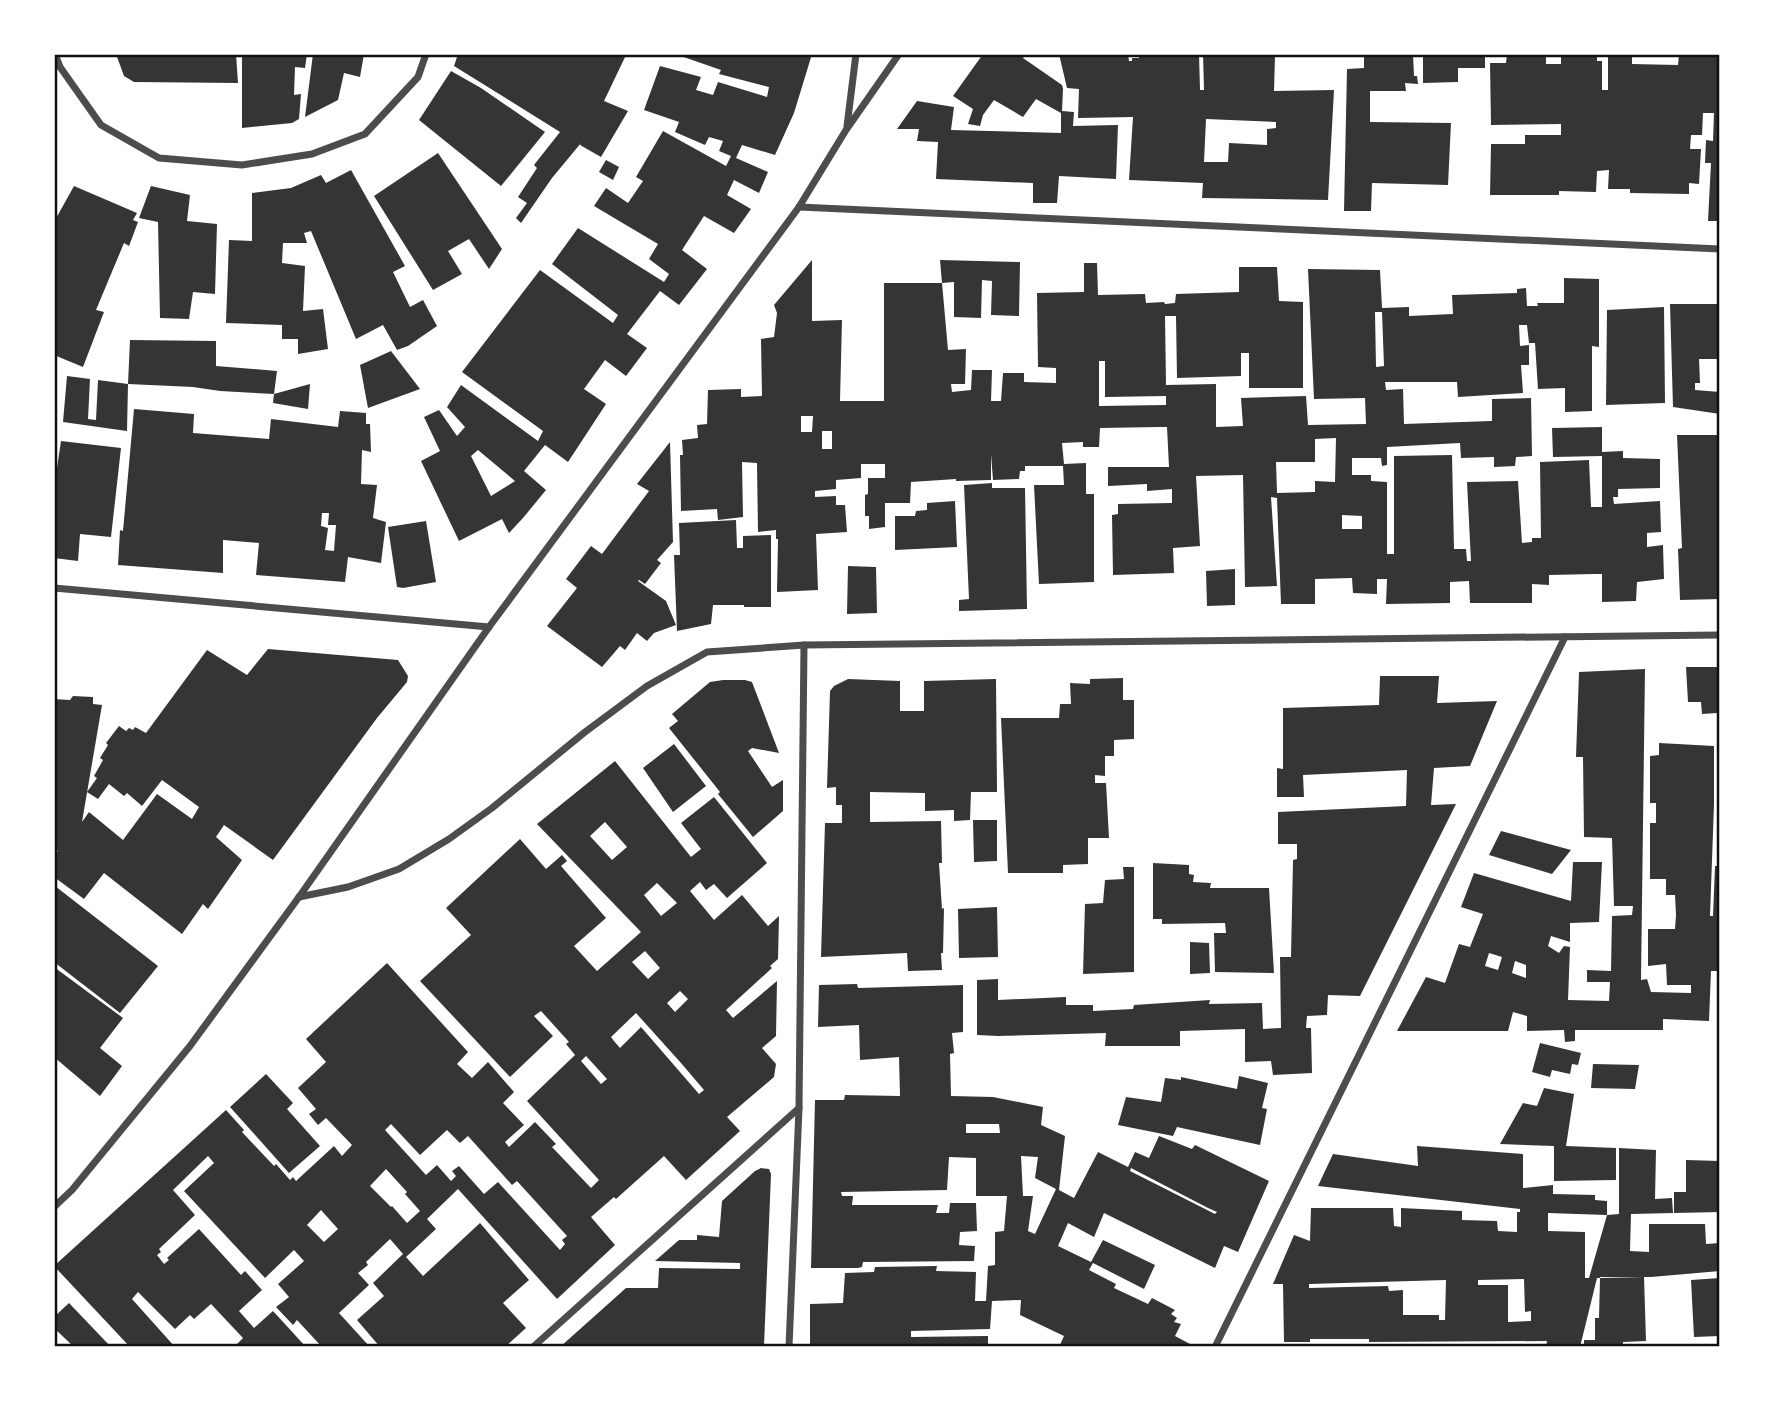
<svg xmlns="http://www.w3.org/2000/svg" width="1774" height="1401" viewBox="0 0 1774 1401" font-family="'Public Sans',sans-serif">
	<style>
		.building { fill: #353535; fill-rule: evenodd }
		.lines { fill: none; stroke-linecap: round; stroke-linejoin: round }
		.minor { stroke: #4c4c4c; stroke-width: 7 }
		.neatline { fill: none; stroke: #111; stroke-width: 2.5 }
	</style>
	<rect width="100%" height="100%" fill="#fff"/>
	<g class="building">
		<path d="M116,54H236L238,83L134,82L124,76Z"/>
		<path d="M242,54H307L305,68L295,67L294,95L301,94L299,119L292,123L242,128Z"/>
		<path d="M313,54H364L360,77L344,73L338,100L305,117Z"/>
		<path d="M458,54L626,55L604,101L628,111L601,157L580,145L581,143L552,178L521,223L516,218L527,203L518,197L537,168L534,165L560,132L454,66Z"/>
		<path d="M675,54H812L794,113L775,155L742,145L736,158L768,172L759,193L734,180L727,195L751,209L734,233L704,216L682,250L707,269L679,305L660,291L627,334L647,348L626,376L605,360L584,389L606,404L568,462L545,445L524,471L546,490L523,518L509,533L502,519L459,541L421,461L440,451L424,417L439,410L457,436L465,427L447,407L461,385L538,441L543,431L462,372L540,270L613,323L618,315L552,264L578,228L664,282L669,274L649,259L658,244L594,206L606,188L628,203L643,181L636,177L663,131L726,166L731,156L719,151L723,141L709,137L705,145L675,132L679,122L644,110L660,66L701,77L696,90L713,95L718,82L767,97L769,87L719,74L721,70ZM478,450L515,481L491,496L471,456Z"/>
		<path d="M983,54H1026L1023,58L1062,85L1063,89L1062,111L1074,112L1073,126L1118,125L1116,179L1059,176L1057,203H1033V183L936,179L938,142L917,141L919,129H897L917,101L954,107L951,130L1061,133V113L1036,99L1023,117L994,100L983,115L980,126L968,124L973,109L953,96Z"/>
		<path d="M1059,54H1128L1129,61H1132V58H1139V54H1199L1200,90H1204L1203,54H1320V57H1275L1274,91L1334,90L1328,200L1202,198L1203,183L1129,180L1133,117L1078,118L1079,89L1067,88ZM1206,119L1276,122V128L1267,129V145L1229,143L1228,162H1204Z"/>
		<path d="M1364,54H1413L1414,76H1417L1418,84L1405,83L1406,91H1370V122L1451,123L1448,185L1372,183L1371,211H1344L1347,69L1364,68Z"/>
		<path d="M1423,54H1485V68H1458V82L1423,83Z"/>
		<path d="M1507,54H1546V64H1561V54H1597V61H1602V90H1608V54H1632V64L1678,65L1679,54H1720V221H1708L1711,163H1705L1706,140L1713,141L1714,113H1703L1702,135H1691L1690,149H1701L1699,184L1689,183V194L1630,193V189H1608L1609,170L1597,171L1596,192L1559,191V195H1490L1491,144H1525V135H1561V124L1491,125L1490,63H1506Z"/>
		<path d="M451,71L481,88L545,132L501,186L419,120Z"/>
		<path d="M438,153L502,249L489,269L469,239L448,251L462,274L433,290L374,196Z"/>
		<path d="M606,160L619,167L613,180L599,172Z"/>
		<path d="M351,170L405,266L393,272L410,307L423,300L437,326L408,346L397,350L383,325L356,339L311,231L304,233L307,243H283L282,263L305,266L303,311L323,309L328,349L298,354V339H282V325L226,323L229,240L252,241V193L291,188L321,175L326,183Z"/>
		<path d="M74,186L137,213L133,220L138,222L129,246L124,243L96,310L104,312L83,367L54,355V222Z"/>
		<path d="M151,186L190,195L187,221L217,224L215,294L193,292L189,319L160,318L158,222L139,218Z"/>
		<path d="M812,260V321L842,320L840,401H884V283H942L940,260L1020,262L1019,316L991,315L992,281L982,280L981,318L954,317V282L942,283L948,350L966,349L965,384H951L952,392L971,390L972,370H992L991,401H1001L1003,373H1024V382L1056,383V368L1038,367L1037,293L1084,292V263H1097L1098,295L1145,294L1146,303L1164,302L1165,304L1175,303L1176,294L1239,292V267H1277L1279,301L1303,302V388H1249V353H1241V376L1177,378L1176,316H1165L1166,385L1216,384V427L1243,426L1241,398L1306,396L1308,425L1366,424L1365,398L1314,399L1308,269L1380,270L1382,308L1409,307V316L1453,314L1452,295L1517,293V289L1526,288L1527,306H1538L1537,303H1564V278L1599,279V347L1592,346V411L1565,412V388L1538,389L1535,343H1529L1527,325H1519L1520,346L1529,345V365H1521L1523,393L1458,397L1457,382H1385L1386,390L1403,389L1404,424L1492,421V399L1531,398L1532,456L1516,457L1515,466L1494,467V457L1461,458L1460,443L1387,447V465L1382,466L1381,458H1352V475H1371V481L1387,482V554H1394V456L1452,455L1454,549H1466L1467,561H1471L1467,482L1518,481L1522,543L1532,542V538H1541L1540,462L1589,460L1591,507H1602V456L1553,457L1552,428L1602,427V452L1623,451V458L1660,459V488L1618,489V497H1613L1614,504L1660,501L1661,532L1647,533V547L1663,545L1664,579L1637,582L1636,601L1602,602V574H1595L1549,575V585L1532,584V603H1470L1469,581L1450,582V603L1386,604L1387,579H1377V594L1353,593L1352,578L1315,579V604H1281L1277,498L1271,497L1277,586L1245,587L1243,475L1196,476L1200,546L1173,548L1174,573L1113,575L1112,515L1118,514V504L1172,503V489L1147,491V484L1108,486V467H1169L1167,427H1159L1100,428L1099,447H1083V442L1062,443L1064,464L1086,463V494H1094V582L1039,584L1034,485H1064L1063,466H1025V471H1020L1019,479L993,480L991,454V480L956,481V479L911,482L910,503H885V527L869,529V516H865V495L868,494V478H885V464H861V478L836,480V489L815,491V497L836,496V505H845L847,532L816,534L818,590L777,592L778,539H776V530L758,532L757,463L742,462L743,517L718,520L717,509L681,511L680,455H683L682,440L698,438L697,425L707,424L708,390L741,389V397L762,396L761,339L774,337L777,313L774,305ZM1375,312H1382L1384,366L1376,367ZM1099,361H1105V397L1166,396V405L1099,406ZM801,416H813L812,432H801ZM822,431H832V449H822ZM1336,438L1335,482L1315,481V492L1277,493L1276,462H1315V439ZM1342,515L1362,516V529H1342Z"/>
		<path d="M1670,304H1720V359H1699L1700,383H1695V390L1720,392V414L1673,407Z"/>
		<path d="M1664,307L1665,403L1606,405L1607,310Z"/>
		<path d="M130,340L216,341V366L277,371L274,394L220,391L193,387L128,384L127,431L63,422L67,376L90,379L88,419L96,420L98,380L128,384Z"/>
		<path d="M391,351L420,389L368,408L360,365Z"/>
		<path d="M310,384L308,409L273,403L274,394Z"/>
		<path d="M134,409L194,414L193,433L269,439L271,419L338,427L340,411L366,413V424H370L371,452L362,450L361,484L377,485L373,518L386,522L381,563L348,557L345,582L256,575L259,543L223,540V573L118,565L120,530L123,531ZM322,513H329L328,525H336L334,551L325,550L328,528L321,526Z"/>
		<path d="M1677,435H1720V599L1680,600L1678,549L1682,548Z"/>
		<path d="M61,441L121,448L111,537L80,534L78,561L54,558V488Z"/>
		<path d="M670,442L673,542L657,560L661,563L645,584L639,580L638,581L666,601L676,625L654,633L647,641L637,633L625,650L620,646L602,667L547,626L577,588L566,579L591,546L602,554L649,491L637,484Z"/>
		<path d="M992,483V488H1025L1027,609L959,611V600L969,599L964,485Z"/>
		<path d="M955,501L957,547L895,550V516H915L916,511L927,510V503Z"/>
		<path d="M736,520L737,548H743V536L771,535V607H744V605H713L711,624L677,631L674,555H680L679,523Z"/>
		<path d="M426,521L436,582L403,588L397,587L388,527Z"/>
		<path d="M848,566L876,567L877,613L847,614Z"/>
		<path d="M1235,569V605L1207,606L1206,571Z"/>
		<path d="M268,649L398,660L408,676L407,682L377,718L273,860L224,825L216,837L242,860L208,909L203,904L182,934L104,873L84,899L54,877V856L58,851L54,848V699L70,700L73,696L93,697V704L102,705L82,822L89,812L123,840L157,794L192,819L199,807L162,780L142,806L127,793L124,796L109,784L98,799L87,792L97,778L94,776L103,760L100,758L108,745L106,743L119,726L126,731L129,728L133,730L135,727L146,733L207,650L247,675Z"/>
		<path d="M1686,667H1718L1717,713L1702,714L1701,702H1688Z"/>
		<path d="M1645,669L1641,980L1647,979L1651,992L1691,993V985H1667L1666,964L1648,966V929H1675L1676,915L1675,895H1666V879H1650V823H1656V803H1650V756L1659,755V743L1714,746V804L1710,916H1713L1715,866H1720V971H1711L1709,1021L1663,1019V1030H1575V1041L1565,1042L1564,1030L1527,1031V1016L1513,1012L1508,1031H1397L1426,977L1445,983L1459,944L1470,947L1483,914L1461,907L1474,873L1571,901L1573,862H1602L1599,922L1570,923V942L1551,936L1548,946L1559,953L1564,946L1570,947L1568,1000L1609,1001L1610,982H1587V970L1611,971L1612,916L1632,915L1633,906H1614L1612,838L1584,837L1583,757H1576L1579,672ZM1489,953L1502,957L1498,970L1485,966ZM1515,961L1526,965V978L1512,973Z"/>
		<path d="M1380,676H1439L1437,703L1497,701L1470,766L1434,768L1431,805L1456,804L1360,996L1328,995L1327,1015L1307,1016L1306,1028H1311L1312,1073L1273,1075L1271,1061L1245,1062V1029L1180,1031V1046H1105L1106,1033L998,1036L977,1035V980L998,979V1000L1066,997V1005H1093V1011L1133,1009L1134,1005L1210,1000L1209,1004L1262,1003L1263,1029L1281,1028L1280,957H1291L1293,860L1297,859V844H1278V812L1406,806L1407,770L1303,775L1304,797H1277V768L1283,769V708L1379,705Z"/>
		<path d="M1123,678V700H1134V739L1114,740V756H1105V776L1095,775V783H1106L1109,838H1088V864L1063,865V873H1008L1001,718H1059L1060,704H1071L1070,683L1090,684V679Z"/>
		<path d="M848,679L900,681V711H924V681L996,679L997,792H971L970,820L954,821V810L925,811V793L870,792V822L941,821L942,863H939L942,909L944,908L943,953H941L942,970L908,971L907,953L821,957L825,823H842V805H836V787L827,788L830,691L834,686Z"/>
		<path d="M723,680H745L752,682L779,753L752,748L748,751L772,787L783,780V811L753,837L718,794L720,792L669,728L678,721L672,714L710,682Z"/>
		<path d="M674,744L706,786L673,812L643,768Z"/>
		<path d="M615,761L691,857L701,849L681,823L714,797L767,863L727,898L714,884L706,890L700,882L690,891L714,920L742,895L768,926L779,916L778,959L770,966L772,968L726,1010L733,1018L777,981L776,1036L762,1048L776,1064L774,1077L727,1117L740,1131L686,1180L664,1156L616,1199L614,1197L591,1217L615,1245L557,1299L458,1189L427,1219L436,1229L406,1257L423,1276L480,1223L529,1280L503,1303L526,1328L505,1347H380L357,1320L384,1296L373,1283L403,1254L390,1239L366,1262L368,1265L358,1273L369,1285L339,1313L370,1347H322L297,1320L293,1325L276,1307L289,1297L278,1284L304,1261L294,1250L265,1278L184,1191L214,1163L208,1156L173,1190L195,1215L159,1249L161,1252L157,1255L164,1264L169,1260L167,1258L199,1229L241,1275L245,1271L262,1290L239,1311L254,1328L273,1311L306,1347H234L243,1338L211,1304L194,1319L190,1315L175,1329L138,1292L132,1299L175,1347H130L54,1266L226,1110L244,1130L242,1132L274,1166L276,1164L290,1180L293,1177L296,1181L334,1146L342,1156L352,1145L326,1118L318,1125L309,1114L316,1109L298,1088L326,1062L306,1039L387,963L468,1052L457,1064L472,1078L488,1062L514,1092L503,1103L524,1125L505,1142L509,1147L535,1122L556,1144L552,1147L591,1188L599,1180L527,1101L575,1055L566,1044L569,1042L541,1011L534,1016L553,1036L510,1077L420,981L471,935L446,908L520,839L546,869L562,855L567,861L561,866L606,918L574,946L597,971L641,932L537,824ZM605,822L627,847L612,860L590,836ZM657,883L677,903L661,916L644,895ZM645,951L660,968L648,979L632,962ZM680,991L688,999L675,1012L667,1003ZM636,1013L681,1063L704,1090L699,1094L641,1027L620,1048L614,1041L611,1037ZM586,1056L607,1079L601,1084L581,1061ZM391,1124L420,1155L447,1130L460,1143L468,1136L512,1185L517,1181L567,1236L562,1240L565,1244L560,1250L498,1182L484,1194L459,1166L452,1171L456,1176L451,1181L437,1165L426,1175L385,1130ZM386,1169L407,1192L405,1194L420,1211L407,1223L392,1206L391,1207L370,1186ZM321,1210L338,1229L324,1242L307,1225Z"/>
		<path d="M973,820H997V861L974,862Z"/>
		<path d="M1501,831L1571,850L1552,874L1489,855Z"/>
		<path d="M1153,863L1189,865V874L1194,875L1193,882L1211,883L1210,888H1269L1274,973L1215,972L1214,933H1226L1225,923L1162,924V919H1153Z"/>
		<path d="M1123,867H1134V972L1083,974L1085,904L1103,903L1105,880L1124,879Z"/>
		<path d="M55,886L158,966L120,1013L54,962Z"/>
		<path d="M997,907L998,957L959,958L958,909Z"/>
		<path d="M1190,942L1209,943L1210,973L1190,974Z"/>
		<path d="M54,967L123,1018L100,1048L122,1066L100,1096L54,1057Z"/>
		<path d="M857,984L858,988L963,985V1032L952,1033L954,1053L950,1054L951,1096L993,1097L1043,1107L1041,1125L1065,1136L1059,1190L1074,1198L1098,1152L1128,1167L1135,1152L1149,1158L1159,1136L1192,1149L1195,1145L1269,1181L1238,1252L1224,1246L1215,1268L1104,1213L1094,1237L1068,1223L1058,1246L1091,1262L1103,1240L1155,1265L1144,1289L1093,1263L1089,1270L1116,1284L1114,1288L1148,1304L1152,1298L1175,1310L1171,1314L1177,1318L1174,1322L1181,1324L1175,1336L1190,1344L1189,1347H1059L1064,1336L1020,1315L1021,1300L992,1301L990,1329L911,1331V1337L988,1336V1347H810V1304L843,1303L845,1273L874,1272L875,1267L937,1266L936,1271L976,1272L975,1301H986L988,1266L995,1265V1232L1004,1231L1007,1196H976V1158L949,1157L947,1190L841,1192L842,1196H853L852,1205H938L936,1213H949L950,1203H976L977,1231L960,1232L959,1245L975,1246L974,1261L863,1262L862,1267L858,1268H811L815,1100H844L845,1095L900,1096L899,1057L860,1060L859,1025L818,1027L819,985ZM966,1124H999L1000,1133H966ZM1021,1156L1038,1157L1035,1178L1056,1189L1035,1234L1028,1231L1033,1196H1023ZM1131,1168L1208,1208L1217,1212L1215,1214L1130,1171Z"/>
		<path d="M1540,1043L1581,1053L1578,1065L1572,1064L1570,1074L1552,1070L1550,1077L1532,1072Z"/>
		<path d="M1593,1064L1639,1065L1635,1089L1591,1088Z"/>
		<path d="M266,1074L293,1103L287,1109L320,1146L289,1173L230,1107Z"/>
		<path d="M1239,1076L1268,1083L1262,1108L1267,1109L1260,1145L1177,1127L1173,1136L1118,1125L1126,1097L1161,1102L1165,1078L1181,1080V1077L1237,1089Z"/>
		<path d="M1544,1088L1574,1094L1566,1146L1616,1148V1180L1554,1181V1146L1500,1144L1523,1103L1537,1106Z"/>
		<path d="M1417,1146L1523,1154V1188L1553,1185V1194L1595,1195V1200L1607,1201V1215L1548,1213V1231L1585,1232V1278H1589L1607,1215L1619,1214V1148L1656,1150L1655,1199L1672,1198L1673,1213L1631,1214L1630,1251L1649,1252V1224H1705L1706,1244L1720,1243V1271L1651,1277H1600V1278H1597L1580,1347H1546L1547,1341L1369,1342V1339H1310V1342H1284L1283,1284H1273L1294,1235L1310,1241L1311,1208H1393L1394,1226L1401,1227V1208L1462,1211V1220L1497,1221L1498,1231L1517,1232V1212H1520V1209L1318,1186L1333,1154L1418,1166ZM1524,1279L1525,1312L1531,1311V1321L1508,1322V1285H1478V1280ZM1446,1280L1445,1320H1439V1315H1403V1290L1389,1291L1388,1286L1309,1288V1284Z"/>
		<path d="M1686,1160L1720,1161V1212L1674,1213V1192H1686Z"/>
		<path d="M761,1168L769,1169L771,1174L764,1346L560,1347L626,1288H658L659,1268L740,1269V1263L655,1261L679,1240H697V1235L719,1237L722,1201L755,1171Z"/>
		<path d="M1644,1277L1646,1341L1623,1342V1347H1584V1340H1595V1318H1599L1600,1278Z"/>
		<path d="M1720,1278V1336L1694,1337L1691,1280Z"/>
		<path d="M69,1303L111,1347H74L54,1328V1317Z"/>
	</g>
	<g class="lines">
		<g class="minor">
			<path d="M55,54L60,67L101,125L159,158L242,165L312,154L365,134L418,77L426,54"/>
			<path d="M847,126L856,54"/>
			<path d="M799,207L1720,249"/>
			<path d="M54,588L489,627"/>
			<path d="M299,897L348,887L399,869L449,839L492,808L585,732L647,686L707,652L804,645L1720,635"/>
			<path d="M54,1207L72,1190L190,1046L299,897L489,627L799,207L846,130L899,54"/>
			<path d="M533,1347L799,1108"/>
			<path d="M789,1347L799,1108L804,645"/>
			<path d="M1215,1347L1565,637"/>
		</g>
	</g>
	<rect width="1774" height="1401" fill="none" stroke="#ffffff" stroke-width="112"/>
	<rect x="56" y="56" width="1662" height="1289" class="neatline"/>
</svg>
